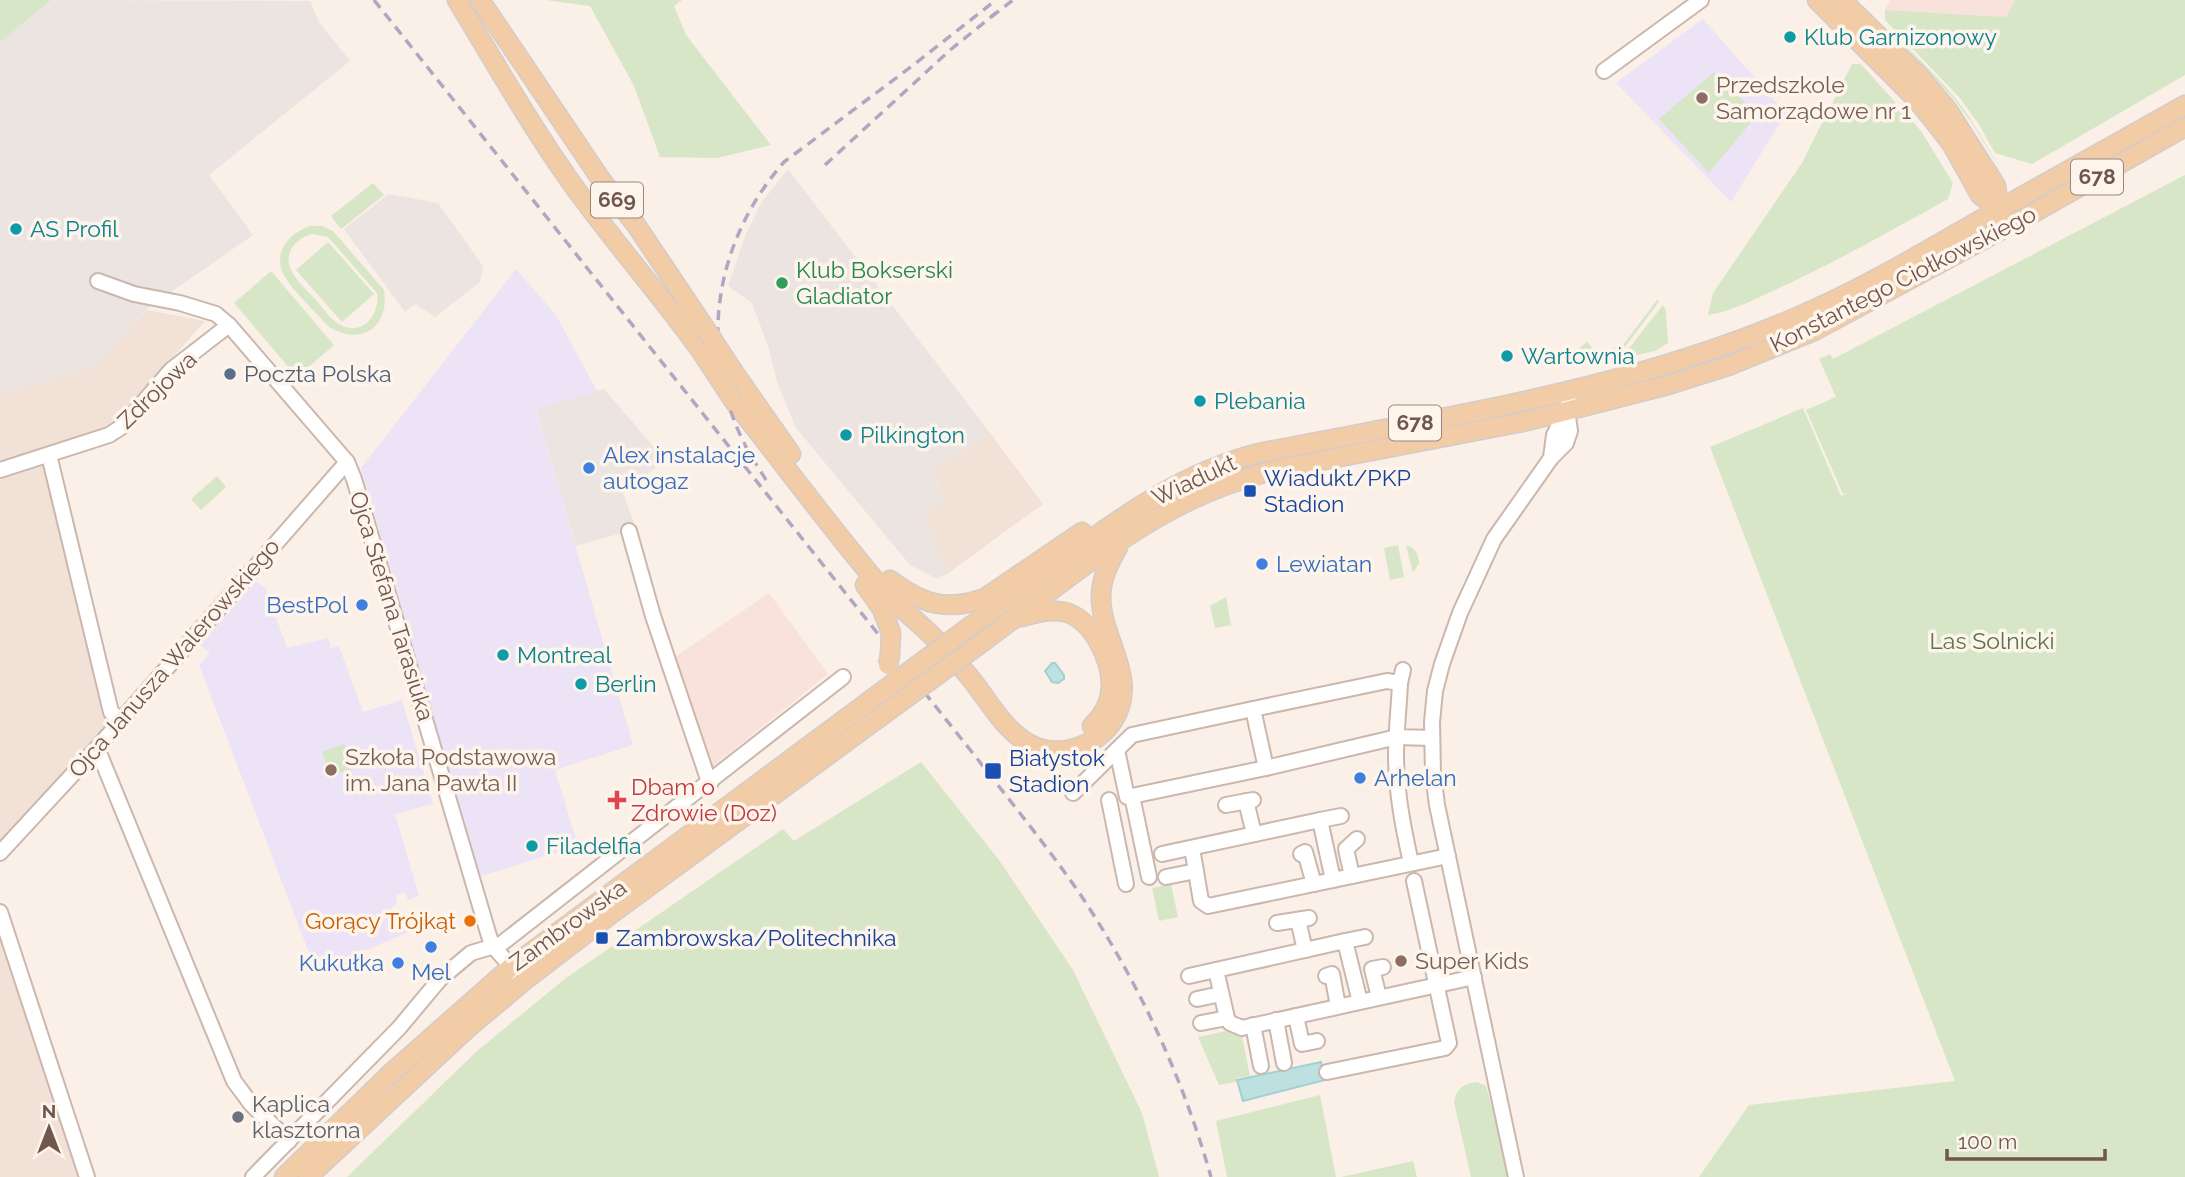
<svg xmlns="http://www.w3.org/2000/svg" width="2185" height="1177" viewBox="0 0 2185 1177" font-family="Raleway,sans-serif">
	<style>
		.residential { fill: #f1e1d6 }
		.commercial { fill: #f9e1dc }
		.industrial { fill: #ebe4e0 }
		.education { fill: #ede3f6 }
		.green { fill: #d7e6c7; fill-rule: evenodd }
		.water { fill: #bde0e1; stroke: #a5d0d2; stroke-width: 2 }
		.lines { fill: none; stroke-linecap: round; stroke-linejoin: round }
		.minor-casing { stroke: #cbb7ae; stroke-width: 18 }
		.major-casing { stroke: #d4ccca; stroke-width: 21 }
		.minor { stroke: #fff; stroke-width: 14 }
		.major { stroke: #f1cca6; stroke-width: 18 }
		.rail { stroke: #b2a6c2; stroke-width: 3.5; stroke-dasharray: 10 7; stroke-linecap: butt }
		.major-bridge-casing { stroke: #d4ccca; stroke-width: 21; stroke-linecap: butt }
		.major-bridge { stroke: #f1cca6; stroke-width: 18 }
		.culture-dot { fill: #0f9aa8; stroke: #fdf5ec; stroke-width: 2.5 }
		.education-dot { fill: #8d6e63; stroke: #fdf5ec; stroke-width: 2.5 }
		.leisure-dot { fill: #2e9e5b; stroke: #fdf5ec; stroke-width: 2.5 }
		.service-dot { fill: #5c6f8a; stroke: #fdf5ec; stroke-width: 2.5 }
		.shop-dot { fill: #3f7fe0; stroke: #fdf5ec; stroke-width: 2.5 }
		.transit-dot { fill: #1a4fb4; stroke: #fdf5ec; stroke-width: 2.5 }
		.health-dot { fill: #e0444e; stroke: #fdf5ec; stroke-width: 2.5 }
		.food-dot { fill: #e8710a; stroke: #fdf5ec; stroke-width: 2.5 }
		.worship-dot { fill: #6b7280; stroke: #fdf5ec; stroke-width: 2.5 }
		.labels { text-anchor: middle; stroke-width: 7; stroke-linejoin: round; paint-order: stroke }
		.shield { fill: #fdf5ec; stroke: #9b867d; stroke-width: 2 }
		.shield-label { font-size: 21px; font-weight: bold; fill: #71564e }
		.culture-label { font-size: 23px; fill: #0d838f; stroke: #fdf5ec; text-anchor: start }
		.education-label { font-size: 23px; fill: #785e54; stroke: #fdf5ec; text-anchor: start }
		.leisure-label { font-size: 23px; fill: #27864d; stroke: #fdf5ec; text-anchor: start }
		.street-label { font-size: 23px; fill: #71564e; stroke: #fdf5ec }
		.service-label { font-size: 23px; fill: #4e5e75; stroke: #fdf5ec; text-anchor: start }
		.shop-label { font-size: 23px; fill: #366cbe; stroke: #fdf5ec; text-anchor: start }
		.transit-label { font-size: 23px; fill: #164399; stroke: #fdf5ec; text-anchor: start }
		.park-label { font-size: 23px; fill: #5a7547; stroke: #fdf5ec }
		.health-label { font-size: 23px; fill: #be3a42; stroke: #fdf5ec; text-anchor: start }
		.food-label { font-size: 23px; fill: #c56008; stroke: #fdf5ec; text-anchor: end }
		.worship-label { font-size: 23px; fill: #5b616d; stroke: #fdf5ec; text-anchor: start }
	</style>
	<rect width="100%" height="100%" fill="#faf0e7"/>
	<g class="residential">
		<path d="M147,310L205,321L112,426L0,460V394L92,368Z"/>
		<path d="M990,433L1043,504L947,574L924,512L945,504L933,469L968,449Z"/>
		<path d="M48,464L113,716L0,843V479Z"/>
		<path d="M0,906L91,1177H0Z"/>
	</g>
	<g class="commercial">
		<path d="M1890,0H2015L2006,17L1885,10Z"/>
		<path d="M769,593L828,674L712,767L672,659Z"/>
	</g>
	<g class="industrial">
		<path d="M51,0L310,1L319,22L350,61L209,175L253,235L148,308L92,368L0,394V42Z"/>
		<path d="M788,169L990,433L968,449L933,470L945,504L924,512L947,574L937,579L910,565L796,428L778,385L769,349L752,303L728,286L745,236L761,203Z"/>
		<path d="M389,194L438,203L483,266L480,282L435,317L415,304L405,312L344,229Z"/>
		<path d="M604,389L665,460L623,493L636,529L576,546L536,408Z"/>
	</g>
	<g class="education">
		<path d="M1703,19L1786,113L1731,202L1616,83Z"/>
		<path d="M516,269L556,315L597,391L536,409L633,745L555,770L578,846L478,877L361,468Z"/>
		<path d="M256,581L266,589L287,648L328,638L331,648L339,646L363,712L402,700L433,804L395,814L419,896L408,900L405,892L397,895L396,904L391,908L395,916L404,918L409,932L318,970L314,966L199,665L210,653L200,645Z"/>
	</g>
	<g class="green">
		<path d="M0,0H51L0,42Z"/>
		<path d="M546,0H682L674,6L686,35L771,145L717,158L660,157L634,86L590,6Z"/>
		<path d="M2015,0H2185V75L2032,164L1995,153L1978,123L1959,97L1885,20V10L2006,17Z"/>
		<path d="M1883,23C1907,48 1934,72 1956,99C1974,122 1988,148 2003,174L1973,125L1954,99Z"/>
		<path d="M1852,64H1861L1921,131L1953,183L1948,199C1892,230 1836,262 1779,288C1755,299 1733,311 1708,315L1713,293L1802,163Z"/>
		<path d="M1714,72L1757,115L1709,173L1659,119Z"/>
		<path d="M2185,175V1177H1699L1749,1105L1955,1081L1710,447L1803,408L1841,496L1850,492L1843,494L1806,410L1836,397L1819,359L1830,354L1833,359Z"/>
		<path d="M373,183L384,195L341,229L331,216Z"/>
		<path d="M311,226H322L333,231L384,290C390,326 362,347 329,327C316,313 295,293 285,277C271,254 289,232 311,226ZM312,234L328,237L377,293C380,313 365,335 342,326C331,321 323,308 315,299C308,291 296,281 291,270C283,253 296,238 312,234Z"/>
		<path d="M328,242L374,294L342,322L296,270Z"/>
		<path d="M271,271L334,345L297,377L234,303Z"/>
		<path d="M1657,300L1659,302L1614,361L1593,366L1579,348L1587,342L1597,353L1623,345Z"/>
		<path d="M1663,305L1666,311L1668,343L1655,351L1624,358L1623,356Z"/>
		<path d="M217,476L226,487L201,510L191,499Z"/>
		<path d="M1398,545L1404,577L1390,580L1384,548Z"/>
		<path d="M1406,545C1416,549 1418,553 1419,563L1413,573Z"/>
		<path d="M1226,597L1231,625L1215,628L1210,606Z"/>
		<path d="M344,744L353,768L331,776L322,752Z"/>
		<path d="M921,762L999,860L1073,970L1142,1113L1159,1177H347L477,1051L566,978L783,829L794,841Z"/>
		<path d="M1171,884L1178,917L1159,921L1152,888Z"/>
		<path d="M1226,1031L1242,1037L1250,1076L1236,1078V1082L1219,1085L1198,1037Z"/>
		<path d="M1477,1082L1486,1086L1511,1177H1471L1454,1102C1456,1089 1464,1083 1477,1082Z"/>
		<path d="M1320,1095L1336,1177H1227L1216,1121Z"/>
		<path d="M1413,1161L1417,1177H1341Z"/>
	</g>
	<g class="water">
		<path d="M1052,663H1055L1064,675V679L1058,683L1052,682L1045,671Z"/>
		<path d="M1321,1062L1325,1080L1243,1101L1237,1080Z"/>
	</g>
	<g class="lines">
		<g class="minor-casing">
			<g id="minor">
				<path d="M1604,71L1701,0"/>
				<path d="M98,281L134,294L180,303L216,314L229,325"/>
				<path d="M49,455L111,712L120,720"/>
				<path d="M1551,458L1554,435L1567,410"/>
				<path d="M0,470L109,435L123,426L171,370L229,325L347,462L354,479L489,936L493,946L524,981"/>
				<path d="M629,531L653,616L707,776L711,782"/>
				<path d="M1400,683L1403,670"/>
				<path d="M97,748L234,1081L251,1104L289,1141"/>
				<path d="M1117,750L1127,797L1266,768"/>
				<path d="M1073,793L1132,735L1253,709"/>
				<path d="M1132,796L1149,877"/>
				<path d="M1109,800L1126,884"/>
				<path d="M1246,801L1254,834"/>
				<path d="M1226,805L1253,800"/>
				<path d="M1320,820L1341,816"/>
				<path d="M1192,848L1201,901L1208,906L1333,880"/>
				<path d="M0,853L97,748L347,462"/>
				<path d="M1162,854L1320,820L1333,880L1448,856"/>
				<path d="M1301,854L1305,852L1314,884"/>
				<path d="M1411,863C1403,827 1396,791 1396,755C1396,731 1399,707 1400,683L1387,681L1253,709L1266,768L1397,737L1432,738"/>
				<path d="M1352,876L1346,849L1357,839"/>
				<path d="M1166,877L1196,871"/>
				<path d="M0,912L87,1177"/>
				<path d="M1298,920L1305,950"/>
				<path d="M1277,923L1309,918"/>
				<path d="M1345,941L1365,937"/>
				<path d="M1189,976L1216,970"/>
				<path d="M1326,976L1332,974L1338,1006"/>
				<path d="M1379,997L1372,969L1383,967"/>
				<path d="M1197,999L1221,994"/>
				<path d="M1360,1002L1242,1028L1230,1023L1227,1018L1216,970L1345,941L1360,1002L1474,977"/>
				<path d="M1296,1016L1302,1044L1317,1041"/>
				<path d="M1276,1020L1284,1063"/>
				<path d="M1201,1023L1227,1018"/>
				<path d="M1253,1025L1261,1066"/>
				<path d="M1327,1072L1445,1048L1449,1043L1414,881"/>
				<path d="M253,1177L399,1028L440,979L471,953L501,944L843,677"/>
				<path d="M1516,1177L1437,805L1433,774L1432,722L1435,691L1442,664L1460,613L1494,539L1551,458L1566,443L1570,431L1567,410L1570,390"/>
			</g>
		</g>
		<g class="major-casing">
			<g id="major">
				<path d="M457,0C494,61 529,123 570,181C612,240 661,295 703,354"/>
				<path d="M480,0L602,181L636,225L705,328"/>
				<path d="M1817,0L1918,101L1951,143L1980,195L1999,210"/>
				<path d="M1842,0L1920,77L1947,109L1996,186L1999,210L2003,218"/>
				<path d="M733,371L791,454"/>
				<path d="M733,400C784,464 832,530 885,592C898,606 913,618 927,631C941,644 954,660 967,674C988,698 1004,734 1036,747C1063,757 1094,746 1111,724C1142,681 1101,641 1101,597C1101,578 1109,563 1118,547"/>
				<path d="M890,580C922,604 946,612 985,598L1082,532"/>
				<path d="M865,585L882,609L891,633"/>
				<path d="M1022,617C1036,613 1050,609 1065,612C1093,620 1112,660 1111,688C1110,703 1103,716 1092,726"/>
				<path d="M972,625C1006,601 1039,577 1072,553C1131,510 1188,471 1259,453C1447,416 1640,389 1815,309C1875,282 1931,248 1987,216C2053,179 2119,142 2185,105"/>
				<path d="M984,641C1045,596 1107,544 1173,509C1206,491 1243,478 1278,469L1527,421L1668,385L1728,366L1814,331L2035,212L2185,127"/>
				<path d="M284,1177L391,1073L511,967L899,679"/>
				<path d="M308,1177L468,1028L524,981L610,915L910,695"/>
			</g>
		</g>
		<use href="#minor" class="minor"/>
		<use href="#major" class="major"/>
		<g class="rail">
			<path d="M374,0L979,761C1014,806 1050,850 1082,897C1139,983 1183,1078 1211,1177"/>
			<path d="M991,17L1013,0"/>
			<path d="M825,165L949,51L997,12"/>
			<path d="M766,480C759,468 750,456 744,443C697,348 715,241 784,162L916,63L996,0"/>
		</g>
		<g class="major-bridge-casing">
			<g id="major-bridge">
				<path d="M705,328L733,371"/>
				<path d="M703,354L733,400"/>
				<path d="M888,665L890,654L891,633"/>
				<path d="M899,679L972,625"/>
				<path d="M910,695L984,641"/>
			</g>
		</g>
		<use href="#major-bridge" class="major-bridge"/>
	</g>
	<g class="culture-dot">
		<circle cx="1790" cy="37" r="7"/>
		<circle cx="16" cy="229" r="7"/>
		<circle cx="1507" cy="356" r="7"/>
		<circle cx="1200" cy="401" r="7"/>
		<circle cx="846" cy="435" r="7"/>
		<circle cx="503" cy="655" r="7"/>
		<circle cx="581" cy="684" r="7"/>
		<circle cx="532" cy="846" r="7"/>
	</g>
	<g class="education-dot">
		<circle cx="1702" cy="98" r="7"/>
		<circle cx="331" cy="770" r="7"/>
		<circle cx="1401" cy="961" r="7"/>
	</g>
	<circle class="leisure-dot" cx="782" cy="283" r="7"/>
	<circle class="service-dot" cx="230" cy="374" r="7"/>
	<g class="shop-dot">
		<circle cx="589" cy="468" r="7"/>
		<circle cx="1262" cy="564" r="7"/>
		<circle cx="362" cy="605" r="7"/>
		<circle cx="1360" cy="778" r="7"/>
		<circle cx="431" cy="947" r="7"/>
		<circle cx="398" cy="963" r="7"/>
	</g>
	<g class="transit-dot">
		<rect x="1243" y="484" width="14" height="14" rx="3.5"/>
		<rect x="984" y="762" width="18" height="18" rx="3.5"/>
		<rect x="595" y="931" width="14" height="14" rx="3.5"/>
	</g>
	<path class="health-dot" d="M613.5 789.5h7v7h7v7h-7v7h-7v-7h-7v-7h7z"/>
	<circle class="food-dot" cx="470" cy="921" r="7"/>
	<circle class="worship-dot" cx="238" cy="1117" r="7"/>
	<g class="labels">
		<g class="shield">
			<rect x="2071" y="159.5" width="52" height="35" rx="5"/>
			<rect x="591" y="182.5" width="52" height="35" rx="5"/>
			<rect x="1389" y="405.5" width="52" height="35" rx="5"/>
		</g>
		<g class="shield-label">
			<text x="2097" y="184">678</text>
			<text x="617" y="207">669</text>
			<text x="1415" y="430">678</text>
		</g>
		<g class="culture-label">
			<text x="1804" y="45">Klub Garnizonowy</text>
			<text x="30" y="237">AS Profil</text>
			<text x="1521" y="364">Wartownia</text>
			<text x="1214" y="409">Plebania</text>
			<text x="860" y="443">Pilkington</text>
			<text x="517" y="663">Montreal</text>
			<text x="595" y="692">Berlin</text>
			<text x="546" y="854">Filadelfia</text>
		</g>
		<g class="education-label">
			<text x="1716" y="93">Przedszkole<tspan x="1716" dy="26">Samorządowe nr 1</tspan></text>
			<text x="345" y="765">Szkoła Podstawowa<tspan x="345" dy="26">im. Jana Pawła II</tspan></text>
			<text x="1415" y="969">Super Kids</text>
		</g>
		<g class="leisure-label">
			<text x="796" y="278">Klub Bokserski<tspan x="796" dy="26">Gladiator</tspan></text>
		</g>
		<g class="street-label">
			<text transform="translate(1903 279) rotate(-27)" y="8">Konstantego Ciołkowskiego</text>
			<text transform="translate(157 390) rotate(-44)" y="8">Zdrojowa</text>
			<text transform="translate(1194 480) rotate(-25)" y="8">Wiadukt</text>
			<text transform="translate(392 606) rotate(73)" y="8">Ojca Stefana Tarasiuka</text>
			<text transform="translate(174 658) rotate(-49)" y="8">Ojca Janusza Walerowskiego</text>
			<text transform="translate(568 925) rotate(-36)" y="8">Zambrowska</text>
		</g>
		<g class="service-label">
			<text x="244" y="382">Poczta Polska</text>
		</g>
		<g class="shop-label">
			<text x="603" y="463">Alex instalacje<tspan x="603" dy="26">autogaz</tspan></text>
			<text x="1276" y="572">Lewiatan</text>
			<text x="348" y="613" text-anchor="end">BestPol</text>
			<text x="1374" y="786">Arhelan</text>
			<text x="384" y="971" text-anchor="end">Kukułka</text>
			<text x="431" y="980" text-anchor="middle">Mel</text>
		</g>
		<g class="transit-label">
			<text x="1264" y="486">Wiadukt/PKP<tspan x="1264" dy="26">Stadion</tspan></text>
			<text x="1009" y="766">Białystok<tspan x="1009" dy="26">Stadion</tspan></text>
			<text x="616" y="946">Zambrowska/Politechnika</text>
		</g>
		<g class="park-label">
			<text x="1992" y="649">Las Solnicki</text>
		</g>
		<g class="health-label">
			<text x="631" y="795">Dbam o<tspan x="631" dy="26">Zdrowie (Doz)</tspan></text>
		</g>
		<g class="food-label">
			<text x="456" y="929">Gorący Trójkąt</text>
		</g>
		<g class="worship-label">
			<text x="252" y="1112">Kaplica<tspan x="252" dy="26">klasztorna</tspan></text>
		</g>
	</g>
	<g transform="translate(49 1128)" stroke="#fdf5ec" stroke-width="5" paint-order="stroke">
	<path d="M0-5L12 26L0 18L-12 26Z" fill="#71564e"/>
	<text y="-10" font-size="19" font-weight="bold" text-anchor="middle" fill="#71564e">N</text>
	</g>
	<path d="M1947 1149v10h158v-10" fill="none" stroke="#71564e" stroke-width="3.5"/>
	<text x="1958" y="1149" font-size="21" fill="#71564e" stroke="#fdf5ec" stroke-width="5" paint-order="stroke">100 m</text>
</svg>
